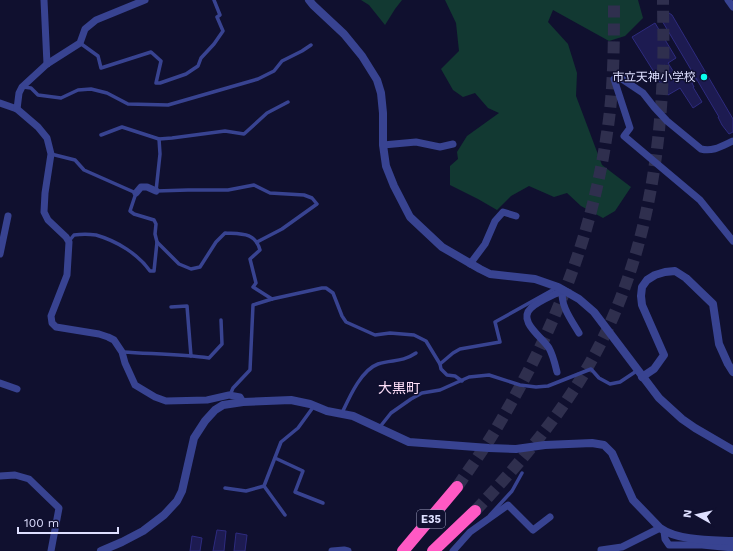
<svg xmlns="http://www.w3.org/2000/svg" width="733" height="551" viewBox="0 0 733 551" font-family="'Work Sans','Noto Sans JP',sans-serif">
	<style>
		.green { fill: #123932 }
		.building { fill: #1d1b51; stroke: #2e2b7f }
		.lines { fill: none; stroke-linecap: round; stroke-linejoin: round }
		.motorway-tunnel { stroke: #2f2f4e; stroke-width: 12; stroke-dasharray: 12 6; stroke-linecap: butt }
		.service { stroke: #384391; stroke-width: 3.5 }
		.minor { stroke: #384391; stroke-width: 7 }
		.tertiary { stroke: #384391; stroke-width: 8 }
		.motorway { stroke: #ff59c4; stroke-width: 12 }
		.poi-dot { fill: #0afff0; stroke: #10102f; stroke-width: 1.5 }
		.labels { text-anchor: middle; stroke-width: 3; stroke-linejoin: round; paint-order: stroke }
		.shield { fill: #10102f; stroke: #a0a1c1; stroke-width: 1 }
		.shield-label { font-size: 11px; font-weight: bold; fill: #dedfff }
		.poi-label { font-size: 12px; fill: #dedfff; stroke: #10102f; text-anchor: end }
		.quarter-label { font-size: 14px; fill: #ffe0f9; stroke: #10102f }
	</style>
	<rect width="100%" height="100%" fill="#10102f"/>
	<g class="green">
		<path d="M361,0H402L395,9L385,25L369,5Z"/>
		<path d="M445,0H638L643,18L625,36L609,41L553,10L548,22L568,44L577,73L576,96L602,165L631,187L615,211L603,218L581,206L567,193L554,197L529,186L511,196L497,210L478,199L450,185V166L458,159L457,152L467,136L499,113L488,108L475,93L463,97L453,90L441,69L459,51L456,23Z"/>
	</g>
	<g class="building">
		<path d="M669,13L672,15L733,119V132L729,134L722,125L718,117H719L661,19Z"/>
		<path d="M655,23L676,58L668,63L677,77L685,72L687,76L692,72L697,80L692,83L694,87H693L702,102L693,108L680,88L668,95L654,73L665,67L676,84V83L665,65L654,72L632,37Z"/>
		<path d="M217,530L226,531L224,551H213Z"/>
		<path d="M236,533L247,535L245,551H234Z"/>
		<path d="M192,536L202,538L200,551H190Z"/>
	</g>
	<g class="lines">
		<g class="motorway-tunnel">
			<path d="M457,487C470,468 484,449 496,429C552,335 591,242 607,133C614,89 614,44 614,0"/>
			<path d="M475,511C510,474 543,436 571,394C636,297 659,185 663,70C664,46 663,23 663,0"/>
		</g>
		<g class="service">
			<path d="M80,43L98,56L101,68L151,52L161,61L156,83H160L186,74L198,66L201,58L214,44L223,31L217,17L220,15L214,0"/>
			<path d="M23,87L31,88L38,95L61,98L78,90L91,89L107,93L128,104L168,105L258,79L274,71L282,61L302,51L311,45"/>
			<path d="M101,135L122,127L159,139L172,138L225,131L244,134L267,113L288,102"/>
			<path d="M159,139L160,154L156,191L188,190H228L254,185L270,193L304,195L312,198L317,204L282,229L257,242"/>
			<path d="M51,154L75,160L84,170L136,193L130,211L134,214L154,220L156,224L155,234L157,242L154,271H150C138,254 117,241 96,235C89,234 81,234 74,235L69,241"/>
			<path d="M157,242L179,264L191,269L200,267L216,242L225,233C241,234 255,232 260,250L250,259L256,283L253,287L272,299"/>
			<path d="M171,307L187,306L191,356"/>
			<path d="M123,352C151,354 181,354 209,358L222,344L221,320"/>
			<path d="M440,364L453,353L460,349L500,342L495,322L556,288"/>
			<path d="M230,395L233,388L250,370L253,305L272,299L322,288H326L333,293L342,316L346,322L375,335L390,333L414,335L426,341L440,364L441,369L447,375L455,376L462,381"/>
			<path d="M342,413C349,398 361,370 378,364C393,359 401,363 416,353"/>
			<path d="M379,428L391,413L411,399L422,393L440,390L469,377L489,375L520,385L536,387L548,386L591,369L599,378L610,384L620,382L638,370"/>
			<path d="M275,458L303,471L295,492L323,503"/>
			<path d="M264,486L285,515"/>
			<path d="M225,488L246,491L264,486L281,442L298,428L314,406"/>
			<path d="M490,515L512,491L522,473"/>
		</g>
		<g class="minor">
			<path d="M44,0L47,64"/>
			<path d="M728,0L733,7"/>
			<path d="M0,103L17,109L38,127L47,138L51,154L45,193L44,212L48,220L66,237L69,242L67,275L51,316L52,323L56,327L99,334L108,337L114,340L122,352L125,363L135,385L155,397L166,401L207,400L229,395L240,397L243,402"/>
			<path d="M17,109L19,93L22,87L47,64L80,43L85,29L96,20L145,0"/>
			<path d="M733,141C722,146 713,152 701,149L667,121L654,107L643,93L619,77L614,79L630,128L624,136L700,200L733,241"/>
			<path d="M383,145L416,142L440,147L453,144"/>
			<path d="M136,193L141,187H147L156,191"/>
			<path d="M0,254L8,216"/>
			<path d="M470,264L485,244L495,221L503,212L516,216"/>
			<path d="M563,290C559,304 572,321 579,333"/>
			<path d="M557,372C555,364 553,355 549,348C542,337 517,321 531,308C538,301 554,295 563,290"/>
			<path d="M0,383L17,389"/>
			<path d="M0,476L15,475L29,479L59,508L51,551"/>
			<path d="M664,531L665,539L669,545H702L733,548"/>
			<path d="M601,550L622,547L660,528"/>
			<path d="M332,551L344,550L348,551"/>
			<path d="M453,551L470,532L508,505L533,530L550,517"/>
		</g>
		<g class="tertiary">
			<path d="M309,0L313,5L344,34L362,56L377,80L381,93L383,113V145L386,166L394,186L410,217L442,247L480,269L490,274L535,279L558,287L579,299L594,312L659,398L682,419L695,428L733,450"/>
			<path d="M642,377L654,369L664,355L642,305L641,296L642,287L647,280L655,275L665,272L675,271L686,278L713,304L719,344L728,364L733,372"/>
			<path d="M101,551L122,542L143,531L164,515L177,501L182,491L194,438L205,421L215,410L223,405L243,402L291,400L310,404L327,411L353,416L409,442L489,448L516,449L545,445L592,443L604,445L612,453L633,500L660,528C678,541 712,540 733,541"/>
		</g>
		<g class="motorway">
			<path d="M403,551L457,487"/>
			<path d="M433,551L475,511"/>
		</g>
	</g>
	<circle class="poi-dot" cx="704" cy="77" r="4"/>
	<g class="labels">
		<rect class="shield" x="417" y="510" width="28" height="18" rx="3"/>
		<g class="shield-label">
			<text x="431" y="523">E35</text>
		</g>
		<g class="poi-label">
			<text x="696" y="81">市立天神小学校</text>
		</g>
		<g class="quarter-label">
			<text x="399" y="393">大黒町</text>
		</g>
	</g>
	<g transform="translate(697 515) rotate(278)" stroke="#10102f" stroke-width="3" paint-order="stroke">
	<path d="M0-3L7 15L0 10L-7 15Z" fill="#dedfff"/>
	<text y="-6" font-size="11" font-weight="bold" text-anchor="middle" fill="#dedfff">N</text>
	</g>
	<path d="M18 527v6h100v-6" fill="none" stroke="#dedfff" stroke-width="2"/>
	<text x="24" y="527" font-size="12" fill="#dedfff" stroke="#10102f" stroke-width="3" paint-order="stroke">100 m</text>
</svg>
